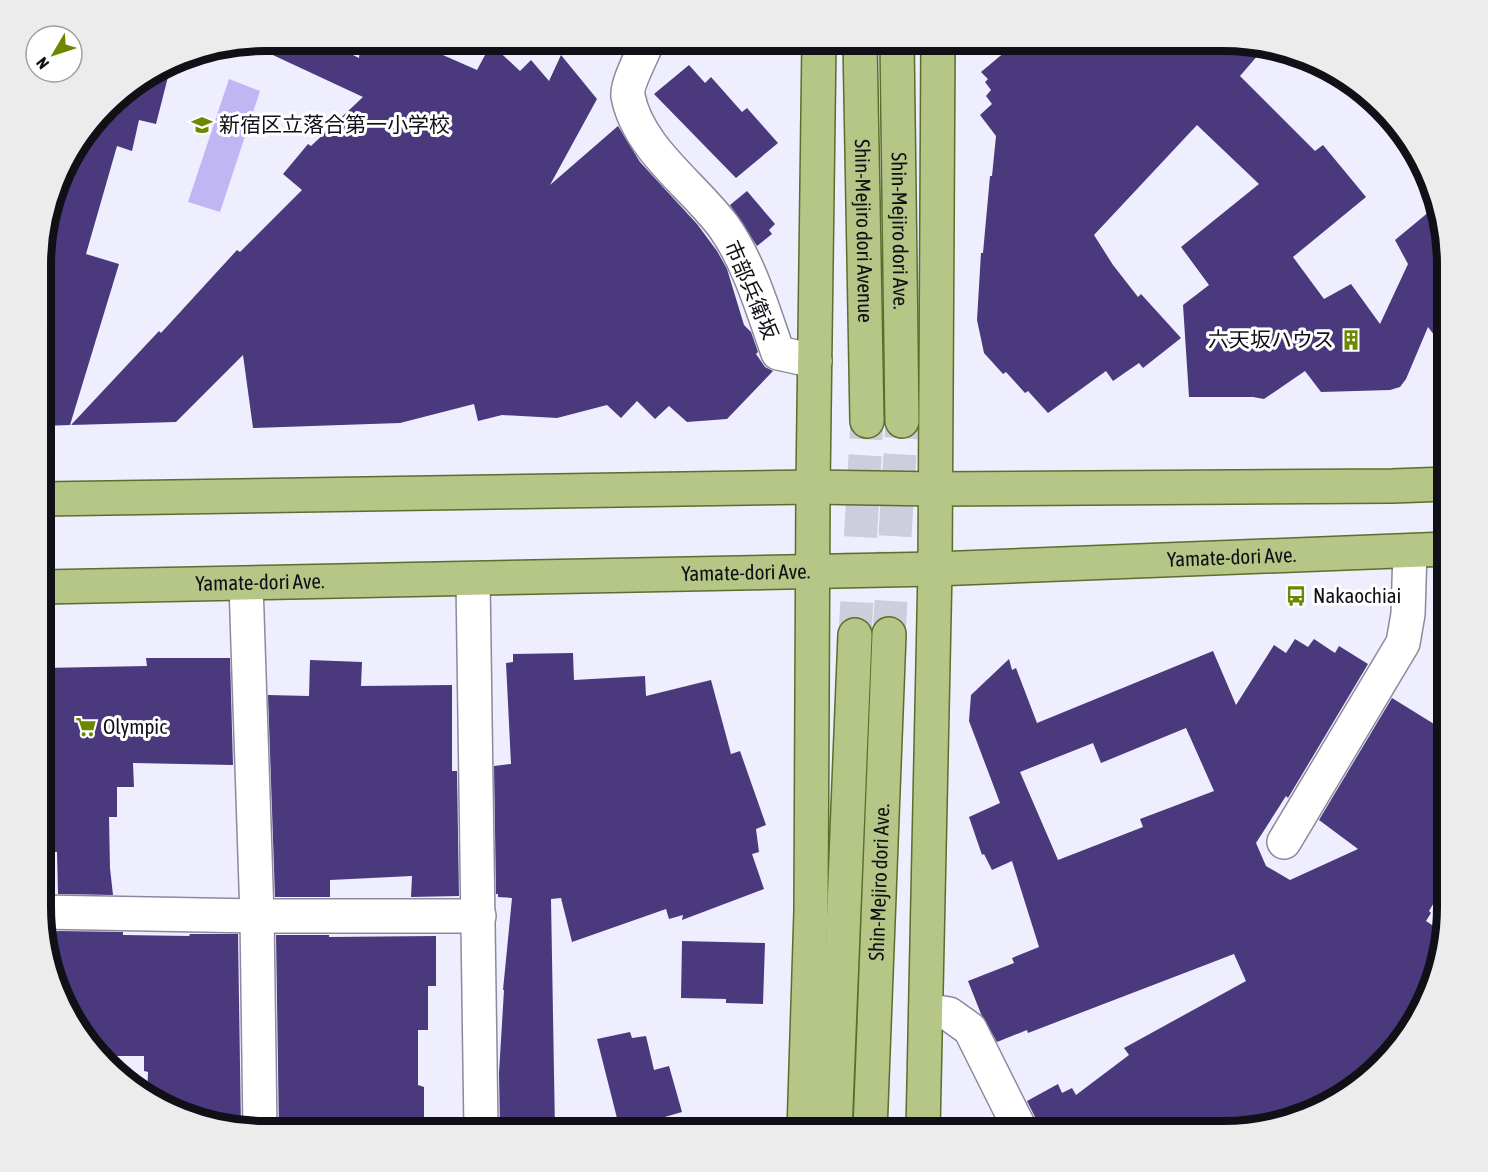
<svg xmlns="http://www.w3.org/2000/svg" width="1488" height="1172" viewBox="0 0 1488 1172" font-family="'Asap Condensed','Noto Sans JP',sans-serif">
	<style>
		.water { fill: #c0b6f4 }
		.building { fill: #4a3a7d; fill-rule: evenodd }
		.lines { fill: none; stroke-linecap: round; stroke-linejoin: round }
		.major-tunnel { stroke: #cecddb; stroke-width: 33; stroke-dasharray: 33 16; stroke-linecap: butt }
		.minor-casing { stroke: #8c899b; stroke-width: 36 }
		.major-casing { stroke: #5b6e2b; stroke-width: 36 }
		.minor { stroke: #fff; stroke-width: 33 }
		.major { stroke: #b5c686; stroke-width: 33 }
		.labels { text-anchor: middle; stroke-width: 6; stroke-linejoin: round; paint-order: stroke }
		.poi-label { font-size: 21px; fill: #111017; stroke: #fff; text-anchor: start }
		.street-label { font-size: 21px; fill: #111017; stroke: #fff }
		.rim { fill: none; stroke: #111017; stroke-width: 8 }
	</style>
	<rect width="100%" height="100%" fill="#efeefe"/>
	<path class="water" d="M229,79L260,91L220,212L188,202Z"/>
	<g class="building">
		<path d="M265,40L325,41L359,58L361,41H411L477,70L491,44L520,71L531,60L549,81L561,55L597,99L550,185L618,126L640,162L697,224L717,251L727,269L744,325L751,332L758,352L756,354L765,367L773,371L727,419L687,422L669,406L655,419L637,401L621,418L607,405L557,418L502,415L478,421L474,404L400,423L253,428L243,355L176,422L71,425L159,331L161,333L237,250L240,252L302,190L283,174L308,144L311,146L363,97L247,43Z"/>
		<path d="M1018,41H1237L1265,47L1240,76L1315,151L1323,145L1366,197L1293,257L1324,299L1351,284L1380,324L1408,264L1395,240L1436,206L1448,265L1447,352L1428,327L1406,379L1400,387L1390,390L1321,392L1305,371L1264,399L1253,397H1189L1183,305L1209,285L1181,247L1259,184L1197,125L1094,235L1113,265L1138,297L1141,294L1181,338L1143,368L1139,363L1113,381L1106,371L1048,413L1028,391L1025,393L1006,372L1003,374L984,353L977,320L981,253H983L990,176H992L996,136L980,115L992,104L986,96L991,90L985,82L988,79L981,72Z"/>
		<path d="M171,65L156,124L139,120L132,151L117,146L86,254L119,264L70,425L42,426V235L70,153L117,96Z"/>
		<path d="M689,65L705,83L711,77L742,112L747,108L778,143L736,178L654,94Z"/>
		<path d="M747,191L775,224L769,230L772,234L757,246L730,205Z"/>
		<path d="M1295,639L1308,647L1314,639L1335,653L1339,646L1368,664L1288,798L1286,796L1256,843L1266,866L1290,880L1358,849L1319,820L1392,698L1447,732V881L1429,911L1431,913L1426,921L1444,933L1433,983L1397,1039L1400,1041L1392,1055L1309,1114L1223,1131H1040L1038,1123L1027,1101L1058,1084L1062,1093L1072,1088L1076,1095L1129,1055L1124,1048L1246,981L1234,954L1028,1033L1027,1030L997,1042L981,1014L968,981L1014,963L1012,958L1039,947L1012,861L992,870L984,854L982,855L969,817L1000,803L969,721L971,695L1009,659L1012,670L1016,668L1037,723L1213,651L1236,705L1274,645L1286,653ZM1186,728L1214,791L1140,819L1143,827L1058,860L1020,772L1093,743L1101,763Z"/>
		<path d="M573,653L574,680L645,676L646,696L711,680L731,754L740,751L766,825L756,829L759,852L752,854L764,889L682,920L683,915L669,919L666,909L572,942L561,898L551,899L555,1131H500L499,1073L504,990H503L512,898L498,897V894H496L494,766L511,764L506,663L513,662V654Z"/>
		<path d="M146,658H230L233,765L133,763L134,787H117V817H109L110,868L113,895L58,894L57,852H41L42,668L147,666Z"/>
		<path d="M310,660L362,662L361,686L452,685V771H457L459,896L411,897L412,876L330,880V897H275L268,695L309,696Z"/>
		<path d="M59,931L123,932V935L189,936L190,934H238L241,1129L179,1115L147,1095L148,1072L144,1071V1056H102L63,1005L52,963L51,932Z"/>
		<path d="M276,935H329V937L436,936V986H428V1030H418V1085L424,1087V1131H279Z"/>
		<path d="M682,941L765,943L763,1004L726,1003V999L681,998Z"/>
		<path d="M630,1032L632,1038L646,1036L654,1070L669,1066L682,1112L620,1130L597,1039Z"/>
	</g>
	<g class="lines">
		<g class="major-tunnel">
			<path d="M889,634L902,421"/>
			<path d="M855,635L867,421"/>
		</g>
		<g class="minor-casing">
			<g id="minor">
				<path d="M648,41C643,53 626,85 628,96C638,149 694,186 724,227C750,264 763,311 778,353L815,361"/>
				<path d="M473,580L481,1131"/>
				<path d="M246,584L257,916L260,1131"/>
				<path d="M1284,842L1403,643L1408,614L1410,551"/>
				<path d="M41,912L257,916H479"/>
				<path d="M926,1010L949,1014L970,1029L1021,1131"/>
			</g>
		</g>
		<g class="major-casing">
			<g id="major">
				<path id="s1" d="M860,41L867,421"/>
				<path id="s2" d="M897,41L902,421"/>
				<path d="M42,499L813,487L936,489L1392,486L1447,484"/>
				<path id="s3" d="M42,587L935,569L1447,549"/>
				<path d="M804,1131L811,911L813,487L819,41"/>
				<path d="M835,1131L855,635"/>
				<path id="s4" d="M870,1131L889,634"/>
				<path d="M923,1131L935,569L938,41"/>
			</g>
		</g>
		<use href="#minor" class="minor"/>
		<use href="#major" class="major"/>
	</g>
	<defs>
		<g id="school-bare" transform="scale(1.62)"><path d="M0-5L7-2L0 1L-7-2ZM-4 1L0 2.5L4 1V4Q0 6-4 4Z" fill="#6b8801" stroke="#fff" stroke-width="2.5" paint-order="stroke"/></g>
		<g id="building-bare" transform="scale(1.62)"><path d="M-4-6H4V6H1V3H-1V6H-4ZM-2.5-4.3h1.7v1.8h-1.7ZM.8-4.3h1.7v1.8H.8ZM-2.5-1h1.7V.8h-1.7ZM.8-1h1.7V.8H.8Z" fill="#6b8801" stroke="#fff" stroke-width="2.5" paint-order="stroke"/></g>
		<g id="bus-bare" transform="scale(1.62)"><path d="M-5-6H5V4H4V6H2V4H-2V6H-4V4H-5ZM-3.5-4V0h7V-4ZM-3.5 1.2v1.5H-2V1.2ZM2 1.2v1.5H3.5V1.2Z" fill="#6b8801" stroke="#fff" stroke-width="2.5" paint-order="stroke"/></g>
		<g id="supermarket-bare" transform="scale(1.62)"><path d="M-6-5.5h2.5l.6 2H6L4.5 2H-2.5L-4.4-4H-6ZM-1.5 3.2a1.3 1.3 0 1 0 .1 0ZM3 3.2a1.3 1.3 0 1 0 .1 0Z" fill="#6b8801" stroke="#fff" stroke-width="2.5" paint-order="stroke"/></g>
	</defs>
	<g fill-rule="evenodd">
		<use href="#school-bare" x="202" y="125"/>
		<use href="#building-bare" x="1351" y="340"/>
		<use href="#bus-bare" x="1296" y="596"/>
		<use href="#supermarket-bare" x="86" y="727"/>
	</g>
	<g class="labels">
		<g class="poi-label">
			<text x="219" y="132">新宿区立落合第一小学校</text>
			<text x="1334" y="347" text-anchor="end">六天坂ハウス</text>
			<text x="1313" y="603">Nakaochiai</text>
			<text x="103" y="734">Olympic</text>
		</g>
		<g class="street-label">
			<text dy="7" stroke="none"><textPath href="#s1" startOffset="190">Shin-Mejiro dori Avenue</textPath></text>
			<text dy="7" stroke="none"><textPath href="#s2" startOffset="190">Shin-Mejiro dori Ave.</textPath></text>
			<text transform="translate(751 290) rotate(67)" y="7">市部兵衛坂</text>
			<text dy="7" stroke="none"><textPath href="#s3" startOffset="1190">Yamate-dori Ave.</textPath></text>
			<text dy="7" stroke="none"><textPath href="#s3" startOffset="704">Yamate-dori Ave.</textPath></text>
			<text dy="7" stroke="none"><textPath href="#s3" startOffset="218">Yamate-dori Ave.</textPath></text>
			<text dy="7" stroke="none"><textPath href="#s4" startOffset="249">Shin-Mejiro dori Ave.</textPath></text>
		</g>
	</g>
	<path d="M0 0H1488V1172H0ZM265 51H1223A214 214 0 0 1 1437 265V907A214 214 0 0 1 1223 1121H265A214 214 0 0 1 51 907V265A214 214 0 0 1 265 51Z" fill="#ececec" fill-rule="evenodd"/>
	<path class="rim" d="M265 51H1223A214 214 0 0 1 1437 265V907A214 214 0 0 1 1223 1121H265A214 214 0 0 1 51 907V265A214 214 0 0 1 265 51Z"/>
	<g transform="translate(54 54) rotate(231)"><circle r="28" fill="#ffffff" stroke="#a09fa2" stroke-width="1.5"/>
	<path d="M0-4.5L10 22L0 15L-10 22Z" fill="#6b8801"/>
	<text y="-9" font-size="16" font-weight="bold" text-anchor="middle" fill="#111017">N</text>
	</g>
</svg>
